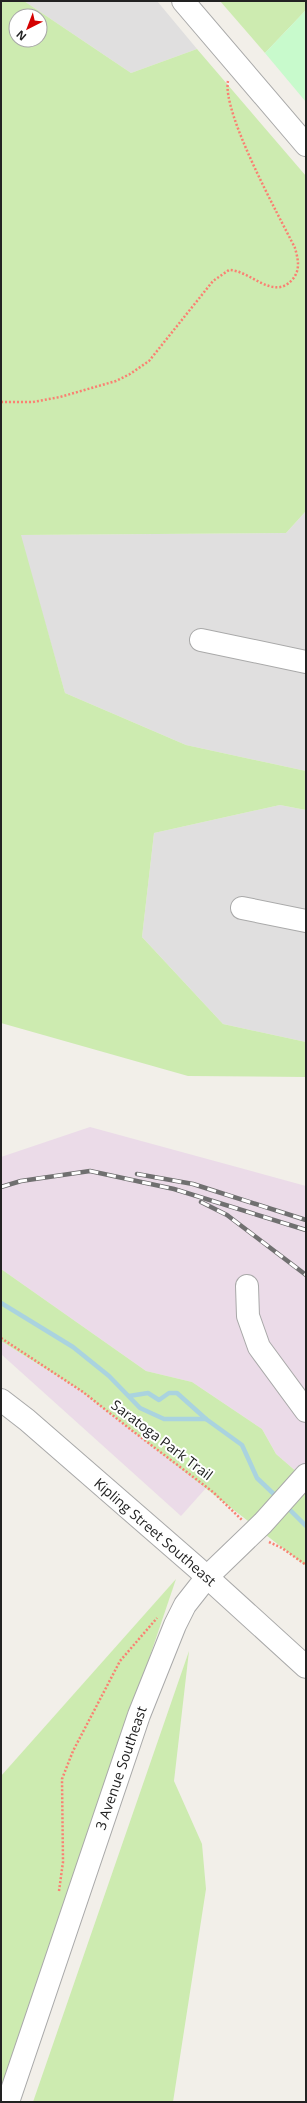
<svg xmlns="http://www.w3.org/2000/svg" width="307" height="2103" viewBox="0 0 307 2103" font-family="'Open Sans',sans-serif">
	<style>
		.residential { fill: #e0dfdf }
		.industrial { fill: #ebdbe8 }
		.grass { fill: #cdebb0; fill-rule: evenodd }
		.park { fill: #c8facc }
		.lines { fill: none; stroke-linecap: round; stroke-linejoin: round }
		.stream { stroke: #aad3df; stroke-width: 4.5 }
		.minor-casing { stroke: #a9a9a9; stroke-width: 24 }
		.path { stroke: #fa8072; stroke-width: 2.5; stroke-dasharray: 2 2; stroke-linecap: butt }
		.minor { stroke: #fff; stroke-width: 22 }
		.rail-casing { stroke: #707070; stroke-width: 4.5 }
		.rail { stroke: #fff; stroke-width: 3; stroke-dasharray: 9; stroke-linecap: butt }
		.labels { text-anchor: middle; stroke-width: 4; stroke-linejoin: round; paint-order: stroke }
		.street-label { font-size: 14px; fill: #222; stroke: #fff }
	</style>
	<rect width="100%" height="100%" fill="#f2efe9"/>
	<g class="residential">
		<path d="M24,1H157L197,49L131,73Z"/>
		<path d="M306,511V771L186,745L65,693L20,535L286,533Z"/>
		<path d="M280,805L306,810V1042L223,1024L142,937L154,833Z"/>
	</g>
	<g class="industrial">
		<path d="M90,1127L306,1186V1480L276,1454L262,1429L192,1382L146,1371L1,1269V1157Z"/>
		<path d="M1,1341L78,1389L206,1488L181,1516L1,1354Z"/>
	</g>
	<g class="grass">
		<path d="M1,1H24L131,73L197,49L306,176V511L286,533L21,535L65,693L186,745L306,771V810L280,805L154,833L142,937L223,1024L306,1042V1077L188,1076L1,1023ZM16,16H40V40H16Z"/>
		<path d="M220,1H306V10L265,53Z"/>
		<path d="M1,1269L146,1371L192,1382L262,1429L276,1454L306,1480V1566L78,1389L1,1341Z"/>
		<path d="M176,1579L1,2097V1776Z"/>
		<path d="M189,1651L174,1781L202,1844L206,1889L173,2102H33Z"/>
	</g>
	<path class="park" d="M306,10V102L265,53Z"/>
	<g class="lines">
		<g class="stream">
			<path d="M1,1303L73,1347L109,1376L140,1408L164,1419H206L242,1445L257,1478L278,1498"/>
			<path d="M129,1396L148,1393L159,1400L169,1393H177L206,1419"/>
			<path d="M286,1506L306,1526"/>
		</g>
		<g class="minor-casing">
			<g id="minor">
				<path d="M183,1L306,145"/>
				<path d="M201,640L306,662"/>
				<path d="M242,908L306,921"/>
				<path d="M247,1286L248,1316L259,1347L306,1411"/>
				<path d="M1,1400L27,1420L196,1567L306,1667"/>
				<path d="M8,2102L139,1715L175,1625L185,1605L207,1577L263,1523L306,1475"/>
			</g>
		</g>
		<g class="path">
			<path d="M1,402H33L60,397L116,381L130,374L149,361L213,281L229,270C250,270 273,301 292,280C301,270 298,259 295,248C278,214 222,113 228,81"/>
			<path d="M1,1338L83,1392L130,1429L213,1492L242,1520"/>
			<path d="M269,1542L282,1548L306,1565"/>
			<path d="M59,1891L63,1862L62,1779L73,1751L120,1661L157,1618"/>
		</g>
		<use href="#minor" class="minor"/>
		<g class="rail-casing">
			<g id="rail">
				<path d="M137,1174L193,1184L306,1220"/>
				<path d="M1,1187L21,1181L90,1171L174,1189L306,1230"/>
				<path d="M201,1202L227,1215L306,1275"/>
			</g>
		</g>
		<use href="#rail" class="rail"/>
	</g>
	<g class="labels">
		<g class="street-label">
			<text transform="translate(162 1440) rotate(37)" y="5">Saratoga Park Trail</text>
			<text transform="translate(155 1532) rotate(41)" y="5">Kipling Street Southeast</text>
			<text transform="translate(121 1768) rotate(-71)" y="5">3 Avenue Southeast</text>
		</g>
	</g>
	<rect width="307" height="2103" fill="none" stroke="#222222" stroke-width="4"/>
	<g transform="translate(28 28) rotate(222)"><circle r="19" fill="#ffffff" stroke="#a7a7a7"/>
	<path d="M0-3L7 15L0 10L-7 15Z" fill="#d40000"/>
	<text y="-6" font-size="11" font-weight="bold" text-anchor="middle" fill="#222222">N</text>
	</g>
</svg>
